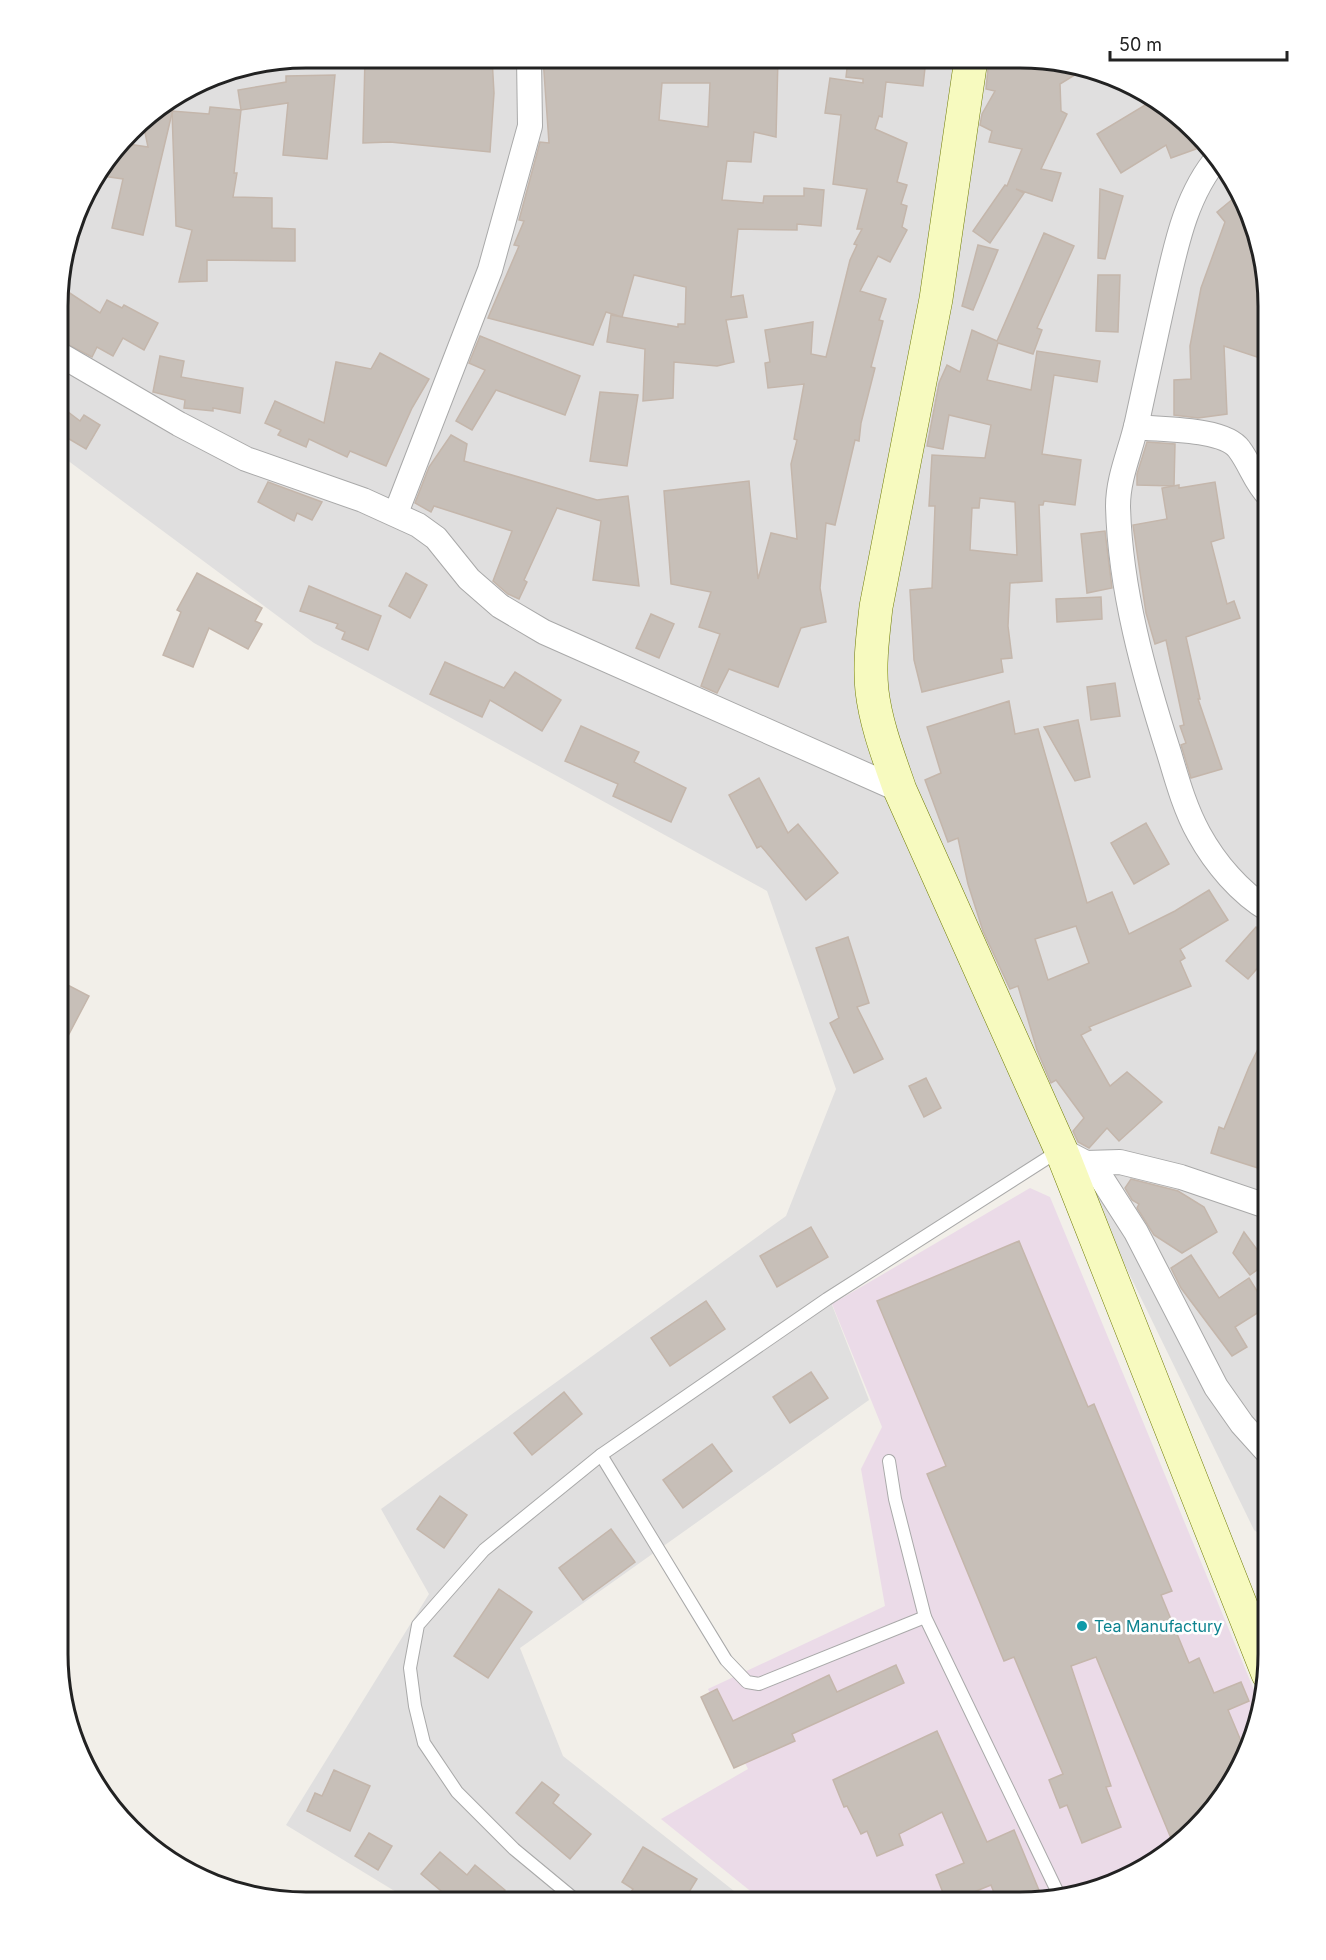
<svg xmlns="http://www.w3.org/2000/svg" width="1326" height="1960" viewBox="0 0 1326 1960" font-family="Inter,sans-serif">
	<style>
		.residential { fill: #e0dfdf }
		.industrial { fill: #ebdbe8 }
		.building { fill: #c7bfb8; stroke: #c4b6ab; stroke-width: 1.5; fill-rule: evenodd }
		.lines { fill: none; stroke-linecap: round; stroke-linejoin: round }
		.lane-casing { stroke: #a9a9a9; stroke-width: 14 }
		.street-casing { stroke: #a9a9a9; stroke-width: 26 }
		.secondary-casing { stroke: #707d05; stroke-width: 34 }
		.lane { stroke: #fff; stroke-width: 12 }
		.street { stroke: #fff; stroke-width: 24 }
		.secondary { stroke: #f7fabf; stroke-width: 33 }
		.culture-dot { fill: #0f9aa8; stroke: #fff; stroke-width: 2 }
		.labels { text-anchor: middle; stroke-width: 5; stroke-linejoin: round; paint-order: stroke }
		.culture-label { font-size: 16px; fill: #0d838f; stroke: #fff; text-anchor: start }
		.rim { fill: none; stroke: #222; stroke-width: 3 }
	</style>
	<rect width="100%" height="100%" fill="#f2efe9"/>
	<path class="residential" d="M306,57L1053,59L1115,76L1171,108L1217,154L1250,210L1269,306L1268,1540L1254,1530L1064,1140L832,1305L869,1400L520,1648L563,1756L748,1902L411,1901L286,1825L429,1594L381,1509L786,1216L836,1089L767,891L314,643L59,454V273L90,182L142,118L225,70Z"/>
	<path class="industrial" d="M1030,1188L1050,1197L1261,1707L1256,1735L1227,1793L1172,1851L1116,1884L1021,1903L764,1902L661,1819L748,1769L708,1689L885,1606L861,1469L882,1427L832,1304Z"/>
	<g class="building">
		<path d="M365,57L451,62V57L492,58L494,93L490,152L390,142L363,143Z"/>
		<path d="M543,58H778L776,137L754,132L751,162L727,161L722,200L763,203L764,196H804V188L824,190L821,226L797,224V230L738,229L731,297L743,295L747,317L726,320L734,362L717,366L674,362L673,398L643,401L645,349L607,342L611,315L678,327V324H685L686,287L634,275L622,317L606,312L593,345L488,318L519,246L514,245L524,221L519,220L540,142L549,143ZM662,83H710L708,127L659,120Z"/>
		<path d="M901,59H926L923,86L886,82L882,117L879,116L875,129L907,143L897,182L907,185L901,204L907,206L902,227L907,230L890,262L878,256L860,291L886,299L879,320L883,321L871,367L875,368L861,423L859,441L855,440L835,525L826,523L820,588L826,622L801,628L778,687L729,669L717,693L701,686L720,634L699,627L711,592L671,584L664,491L749,481L758,579L771,533L797,539L791,464L797,440L794,439L804,384L768,388L765,363L770,362L765,330L813,322L811,354L826,357L850,260L857,245L854,244L862,229H857L867,189L833,184L841,115L825,113L830,78L863,83V79L846,77L848,60L900,65Z"/>
		<path d="M989,59H1053L1086,68L1060,84L1061,111L1067,114L1041,169L1061,173L1052,201L1016,189L1024,193L990,243L973,231L1005,185L1007,186L1022,149L989,142L992,131L980,125L982,114L995,91L986,89Z"/>
		<path d="M335,75L327,159L283,155L288,103L241,110L238,90L286,82V76Z"/>
		<path d="M1155,99L1171,108L1187,123L1196,149L1171,158L1166,145L1121,173L1097,134Z"/>
		<path d="M210,107L241,110L234,173H237L233,197L272,198V228L295,229V261L207,260V281L179,282L192,230L176,226L172,111L209,114Z"/>
		<path d="M173,109L143,235L112,228L123,179L95,175L122,143L148,147L142,118Z"/>
		<path d="M1100,189L1123,196L1105,259L1098,258Z"/>
		<path d="M1234,198L1252,219L1269,306V361L1224,346L1227,414L1198,418L1174,415V380L1191,379L1190,346L1201,288L1225,222L1217,212Z"/>
		<path d="M1044,233L1074,246L1037,328L1042,330L1033,354L998,343L987,380L1031,390L1037,351L1100,361L1097,382L1054,375L1042,454L1081,460L1075,505L1044,501L1043,505H1039L1042,581L1010,583L1008,626L1012,658L1001,659L1003,672L922,692L914,660L910,590L932,588L935,506H929L932,455L985,458L991,425L949,415L943,449L927,446L939,383L947,365L960,372L972,330L997,341ZM980,498L1015,502L1017,555L970,550L972,508H979Z"/>
		<path d="M978,245L998,250L973,310L962,306Z"/>
		<path d="M1098,275H1120L1118,332L1096,331Z"/>
		<path d="M59,286L100,313L107,300L122,308L124,305L158,323L144,350L123,338L113,356L97,347L92,357L59,340Z"/>
		<path d="M480,336L580,376L565,415L496,390L472,430L456,421L485,370L469,363Z"/>
		<path d="M380,353L429,379L412,408L386,466L350,451L347,457L309,439L306,447L278,435L281,430L265,423L275,401L324,423L336,362L371,369Z"/>
		<path d="M160,356L184,361L181,377L243,388L240,413L213,408V411L184,408L185,400L153,392Z"/>
		<path d="M600,392L638,395L627,466L590,461Z"/>
		<path d="M59,405L80,421L84,415L100,425L86,449L59,433Z"/>
		<path d="M451,435L467,444L464,461L597,500L628,496L639,586L593,580L601,521L557,508L524,580L527,582L519,599L508,594L493,581L512,531L434,506L431,512L415,503L429,467Z"/>
		<path d="M1147,442L1175,444L1174,486L1137,485V474Z"/>
		<path d="M268,482L322,502L312,520L297,513L294,521L258,502Z"/>
		<path d="M1215,482L1224,538L1211,542L1227,604L1234,601L1240,618L1186,637L1200,699H1198L1222,769L1191,778L1181,745L1186,743L1180,726L1184,725L1166,640L1155,644L1146,613L1133,525L1167,519L1162,488L1179,485V488Z"/>
		<path d="M1105,531L1112,588L1087,593L1081,534Z"/>
		<path d="M197,573L262,608L255,621L262,624L248,649L209,628L193,667L163,655L181,612L177,610Z"/>
		<path d="M406,573L427,585L410,618L389,606Z"/>
		<path d="M309,586L381,616L368,650L342,639L345,632L336,628L338,624L300,611Z"/>
		<path d="M1101,597L1102,619L1057,622L1056,599Z"/>
		<path d="M651,614L674,624L659,658L636,648Z"/>
		<path d="M445,662L504,688L515,672L561,700L542,731L490,700L482,717L430,694Z"/>
		<path d="M1115,683L1120,716L1091,720L1087,687Z"/>
		<path d="M1009,701L1015,734L1038,729L1087,903L1112,892L1129,934L1175,911L1209,890L1228,920L1180,949L1185,958L1180,961L1191,986L1089,1027L1091,1030L1081,1035L1110,1086L1127,1072L1162,1102L1119,1141L1107,1128L1089,1148L1078,1142L1073,1131L1084,1118L1056,1080L1051,1083L1037,1050L1018,986L1010,989L983,931L968,884L958,838L948,842L925,780L941,773L927,727ZM1076,926L1089,963L1048,980L1035,939Z"/>
		<path d="M1078,720L1090,777L1075,781L1044,727Z"/>
		<path d="M581,726L639,752L634,762L686,788L671,822L613,796L618,784L565,761Z"/>
		<path d="M759,778L788,833L798,824L838,873L806,900L761,846L757,848L729,795Z"/>
		<path d="M1146,823L1169,864L1134,884L1111,843Z"/>
		<path d="M1256,927L1269,939V955L1248,979L1226,961Z"/>
		<path d="M848,937L869,1003L857,1007L883,1059L854,1073L830,1023L839,1018L816,948Z"/>
		<path d="M58,980L89,996L58,1055Z"/>
		<path d="M1269,1027V1132L1258,1168L1211,1153L1219,1127L1224,1129L1249,1067Z"/>
		<path d="M926,1078L941,1108L924,1117L909,1086Z"/>
		<path d="M1131,1179L1178,1191L1204,1207L1217,1232L1182,1253L1154,1235L1137,1208L1139,1204L1132,1200L1125,1188Z"/>
		<path d="M811,1227L828,1257L777,1287L760,1256Z"/>
		<path d="M1244,1232L1267,1263L1250,1275L1233,1253Z"/>
		<path d="M1019,1241L1088,1407L1094,1404L1172,1591L1161,1595L1189,1663L1199,1658L1214,1693L1241,1682L1249,1701L1228,1710L1246,1753L1227,1793L1175,1848L1096,1657L1071,1666L1111,1786L1106,1787L1121,1827L1082,1843L1067,1805L1060,1808L1049,1780L1063,1774L1014,1657L1004,1661L927,1474L946,1466L877,1301Z"/>
		<path d="M1191,1255L1219,1298L1249,1278L1267,1307L1235,1327L1247,1347L1232,1356L1181,1288L1171,1268Z"/>
		<path d="M706,1301L725,1329L670,1366L651,1338Z"/>
		<path d="M811,1372L828,1398L790,1423L773,1397Z"/>
		<path d="M564,1392L582,1414L532,1455L514,1433Z"/>
		<path d="M712,1444L732,1471L683,1508L663,1480Z"/>
		<path d="M440,1496L467,1515L444,1548L417,1529Z"/>
		<path d="M611,1529L635,1562L583,1600L559,1568Z"/>
		<path d="M499,1589L532,1612L488,1678L454,1656Z"/>
		<path d="M896,1665L904,1683L792,1734L795,1741L734,1768L701,1697L717,1689L733,1721L829,1675L837,1692Z"/>
		<path d="M937,1731L987,1842L1014,1830L1041,1895L1021,1903H998L991,1885L947,1903L936,1875L964,1863L942,1812L899,1834L903,1845L877,1856L867,1831L861,1834L847,1806L844,1807L833,1780Z"/>
		<path d="M334,1770L370,1786L350,1831L307,1811L315,1793L322,1796Z"/>
		<path d="M542,1782L559,1795L553,1803L591,1834L570,1859L516,1813Z"/>
		<path d="M369,1833L392,1846L378,1870L355,1856Z"/>
		<path d="M643,1847L697,1879L683,1902H646L631,1892L633,1889L622,1882Z"/>
		<path d="M440,1852L467,1875L475,1865L505,1890L496,1902L453,1901L421,1874Z"/>
	</g>
	<g class="lines">
		<g class="lane-casing">
			<g id="lane">
				<path d="M601,1455L726,1660L747,1682L759,1684L925,1617"/>
				<path d="M889,1461L895,1499L925,1617L1059,1895"/>
				<path d="M578,1902L514,1849L457,1792L424,1743L415,1706L410,1668L418,1625L484,1550L601,1455L827,1299L1060,1150"/>
			</g>
		</g>
		<g class="street-casing">
			<g id="street">
				<path d="M1219,156C1183,197 1174,256 1162,307C1154,345 1145,384 1137,422C1131,450 1118,477 1118,506C1120,589 1144,675 1169,753C1177,780 1185,809 1199,834C1215,863 1240,893 1269,910"/>
				<path d="M59,354L179,424L246,459L363,500L418,525L436,538L469,579L500,606L544,632L900,790"/>
				<path d="M1136,427C1161,430 1224,428 1239,449C1251,465 1255,482 1269,496"/>
				<path d="M396,513L490,270L530,126L529,58"/>
				<path d="M1061,1150L1086,1163L1102,1179L1136,1232L1216,1387L1242,1424L1269,1454"/>
				<path d="M1086,1163L1120,1162L1181,1177L1269,1207"/>
			</g>
		</g>
		<g class="secondary-casing">
			<path id="secondary" d="M971,59L936,299L876,607C873,635 869,663 872,691C876,725 889,758 900,790L1061,1150L1268,1674"/>
		</g>
		<use href="#lane" class="lane"/>
		<use href="#street" class="street"/>
		<use href="#secondary" class="secondary"/>
	</g>
	<circle class="culture-dot" cx="1082" cy="1626" r="6"/>
	<g class="labels">
		<g class="culture-label">
			<text x="1094" y="1632">Tea Manufactury</text>
		</g>
	</g>
	<path d="M0 0H1326V1960H0ZM306 68H1020A238 238 0 0 1 1258 306V1654A238 238 0 0 1 1020 1892H306A238 238 0 0 1 68 1654V306A238 238 0 0 1 306 68Z" fill="#fff" fill-rule="evenodd"/>
	<path class="rim" d="M306 68H1020A238 238 0 0 1 1258 306V1654A238 238 0 0 1 1020 1892H306A238 238 0 0 1 68 1654V306A238 238 0 0 1 306 68Z"/>
	<path d="M1110 51v9h177v-9" fill="none" stroke="#222222" stroke-width="3"/>
	<text x="1119" y="51" font-size="18" fill="#222222" stroke="#ffffff" stroke-width="4.5" paint-order="stroke">50 m</text>
</svg>
